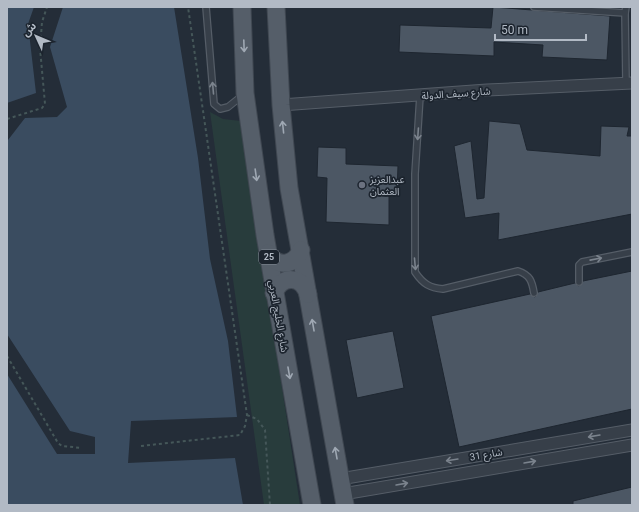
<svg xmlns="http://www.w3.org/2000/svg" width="639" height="512" viewBox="0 0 639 512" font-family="Roboto,'Noto Sans Arabic',sans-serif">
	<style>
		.green { fill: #283c3c }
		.water { fill: #3a4c60 }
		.building { fill: #4c5764; stroke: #1e2630 }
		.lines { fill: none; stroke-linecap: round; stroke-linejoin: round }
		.service-casing { stroke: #555d67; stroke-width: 8 }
		.minor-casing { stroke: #555d67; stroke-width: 13 }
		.primary-casing { stroke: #404852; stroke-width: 19 }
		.path { stroke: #455759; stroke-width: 2; stroke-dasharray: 3 3; stroke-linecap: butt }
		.service { stroke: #373f49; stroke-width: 5.5 }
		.minor { stroke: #373f49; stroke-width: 11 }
		.primary { stroke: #555e69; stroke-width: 17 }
		.oneway { stroke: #9fa8b3 }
		.oneway2 { stroke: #7b838d }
		.worship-dot { fill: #6b7280; stroke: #1c242e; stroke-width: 1.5 }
		.labels { text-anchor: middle; stroke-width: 3.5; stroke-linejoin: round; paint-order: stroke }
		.shield { fill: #1c242e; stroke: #858d98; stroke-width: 1 }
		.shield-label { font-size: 9px; font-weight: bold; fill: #b2bac5 }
		.street-label { font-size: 10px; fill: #b2bac5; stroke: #1c242e }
		.poi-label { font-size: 10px; fill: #b2bac5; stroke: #1c242e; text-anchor: start }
	</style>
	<rect width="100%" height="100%" fill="#242d38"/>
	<path class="green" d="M210,112L223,119L241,121L300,505H264Z"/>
	<g class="water">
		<path d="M7,7H34L28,24L36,93L7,103Z"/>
		<path d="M63,7H174L198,158L210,259L228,341L237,417L131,421L128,463L235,458L243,505H7V374L57,454H95V437L70,431L7,334L8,140L25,118L57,117L67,107L50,47Z"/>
	</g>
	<g class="building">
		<path d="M493,7L610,16L607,60L542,57L543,45L494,42V56L399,52L400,25L491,28Z"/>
		<path d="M489,121L520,124L527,150L600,156L601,126L629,127L627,136H632V214L498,240L499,213L465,218L454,146L471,141L477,199L484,198Z"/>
		<path d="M318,147L346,148V164L398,166L397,192H389V225L326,222L327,178L317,177Z"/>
		<path d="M632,271V409L459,447L431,316L530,294L535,297L538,292L575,283L579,286L583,281Z"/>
		<path d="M393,331L404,388L357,398L346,340Z"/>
		<path d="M632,487V505H573V501Z"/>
	</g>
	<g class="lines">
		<g class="service-casing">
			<g id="service">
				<path d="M206,7L214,104L220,109L228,107L243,95"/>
				<path d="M534,7L625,13L626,7"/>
				<path d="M625,13L626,83"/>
				<path d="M420,96L415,174V272C423,284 430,288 443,289L518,271C530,275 532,281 534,293"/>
				<path d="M579,282V265L582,262L632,252"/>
			</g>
		</g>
		<g class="minor-casing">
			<g id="minor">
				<path d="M281,105L487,90L632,83"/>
				<path d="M340,479L632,430"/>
				<path d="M343,494L632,445"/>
			</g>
		</g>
		<g class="primary-casing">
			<g id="primary">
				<path d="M242,7L245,93L265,235L312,505"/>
				<path d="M276,7L281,105L289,188L345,505"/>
				<path d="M268,253C277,268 294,266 301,250"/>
				<path d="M274,293C282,275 301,275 308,294"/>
			</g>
		</g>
		<g class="path">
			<path d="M7,119L42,108L45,104L40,48L42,22L47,7"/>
			<path d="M7,356L58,443L62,446L82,448"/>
			<path d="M247,415L257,419L265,430L270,505"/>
			<path d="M141,446L240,435L245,426L247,415L188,7"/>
		</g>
		<use href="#service" class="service"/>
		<use href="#minor" class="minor"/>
		<use href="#primary" class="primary"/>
	</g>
	<defs><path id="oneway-shaft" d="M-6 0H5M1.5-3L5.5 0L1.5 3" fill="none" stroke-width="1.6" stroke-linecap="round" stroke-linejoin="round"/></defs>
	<g class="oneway">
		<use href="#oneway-shaft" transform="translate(244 46) rotate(88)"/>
		<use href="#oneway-shaft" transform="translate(283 127) rotate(-96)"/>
		<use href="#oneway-shaft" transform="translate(256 175) rotate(82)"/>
		<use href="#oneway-shaft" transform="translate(313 325) rotate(-100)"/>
		<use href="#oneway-shaft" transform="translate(289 373) rotate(80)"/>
		<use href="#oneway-shaft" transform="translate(336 453) rotate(-100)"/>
	</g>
	<g class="oneway2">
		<use href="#oneway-shaft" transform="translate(213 88) rotate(-95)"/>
		<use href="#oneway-shaft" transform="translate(418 134) rotate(94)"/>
		<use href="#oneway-shaft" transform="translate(596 259) rotate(-11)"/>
		<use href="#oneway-shaft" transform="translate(415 264) rotate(85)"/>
		<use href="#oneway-shaft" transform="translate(594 436) rotate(170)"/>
		<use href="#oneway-shaft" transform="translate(452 460) rotate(171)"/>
		<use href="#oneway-shaft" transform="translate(530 462) rotate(-10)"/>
		<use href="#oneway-shaft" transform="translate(402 484) rotate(-10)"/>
	</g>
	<circle class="worship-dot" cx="362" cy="185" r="4"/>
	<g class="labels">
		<rect class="shield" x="259" y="250" width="20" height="14" rx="3"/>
		<g class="shield-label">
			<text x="269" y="260">25</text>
		</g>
		<g class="street-label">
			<text transform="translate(456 93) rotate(-4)" y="4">شارع سيف الدولة</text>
			<text transform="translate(279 316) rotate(80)" y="4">شارع الخليج العربي</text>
			<text transform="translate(486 454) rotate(-10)" y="4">شارع 31</text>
		</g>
		<g class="poi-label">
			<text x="370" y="183">عبدالعزيز<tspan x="370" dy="12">العثمان</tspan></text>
		</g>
	</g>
	<rect width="639" height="512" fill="none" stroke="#b2bac5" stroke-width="16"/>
	<g transform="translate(36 36) rotate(314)" stroke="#1c242e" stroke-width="3" paint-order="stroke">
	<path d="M0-3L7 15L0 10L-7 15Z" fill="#b2bac5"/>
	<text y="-6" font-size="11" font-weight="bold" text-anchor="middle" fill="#b2bac5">ش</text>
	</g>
	<path d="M495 34v6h91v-6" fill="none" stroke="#b2bac5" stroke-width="2"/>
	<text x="501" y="34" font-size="12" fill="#b2bac5" stroke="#1c242e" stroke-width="3" paint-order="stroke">50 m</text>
</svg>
